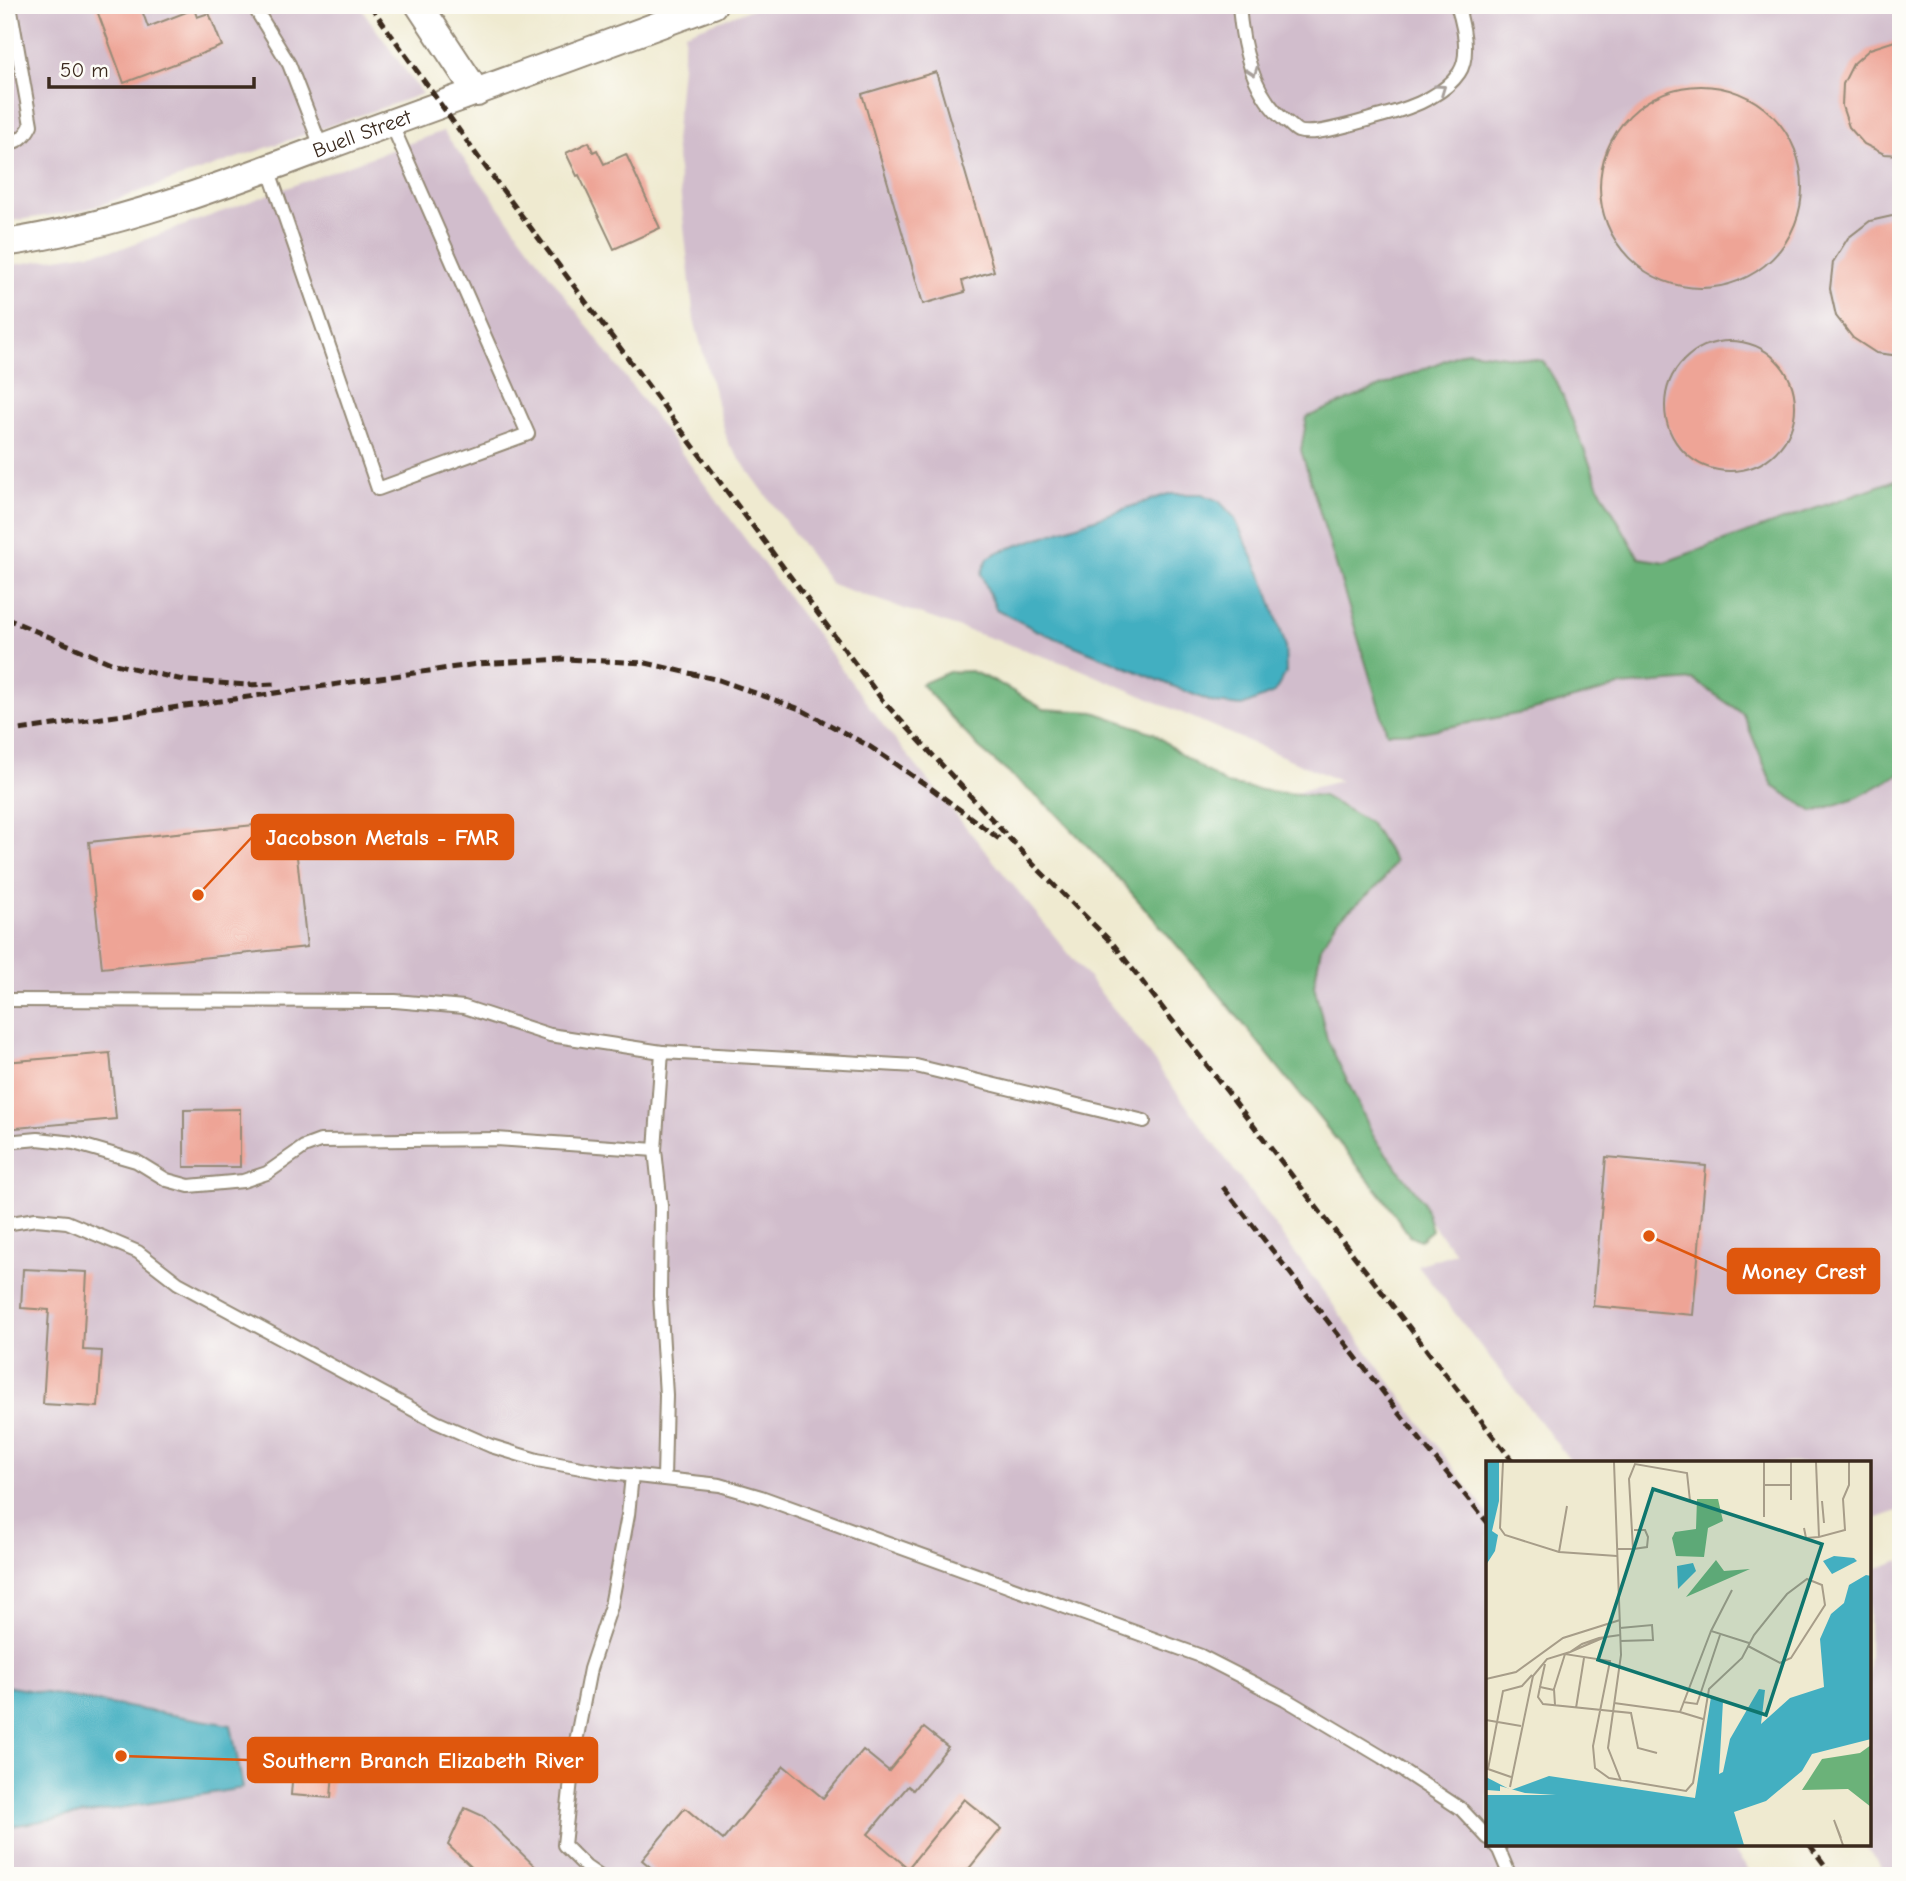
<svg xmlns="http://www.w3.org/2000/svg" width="1906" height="1881" viewBox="0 0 1906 1881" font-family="'Comic Neue',sans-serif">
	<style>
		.industrial { fill: #d1bdcc }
		.forest { fill: #6bb279; stroke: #536e4c; stroke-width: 2 }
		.water { fill: #43afc1; stroke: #3f6c70; stroke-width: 2 }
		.building { fill: #eea496 }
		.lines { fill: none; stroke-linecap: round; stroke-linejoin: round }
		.service-casing { stroke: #958a77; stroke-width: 16 }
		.minor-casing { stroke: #958a77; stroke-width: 30 }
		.service { stroke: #fff; stroke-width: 12 }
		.minor { stroke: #fff; stroke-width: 26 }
		.rail { stroke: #3b2a1e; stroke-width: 5; stroke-dasharray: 10 5; stroke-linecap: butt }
		.oneway { stroke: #a79f9a }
		.labels { text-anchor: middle; stroke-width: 5; stroke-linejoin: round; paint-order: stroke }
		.street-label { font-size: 21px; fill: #3b2a1e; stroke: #fdfcf7 }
		.inset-road { fill: none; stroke: #a79d89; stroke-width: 2 }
		.view { fill: #0f766e; fill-opacity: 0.15; stroke: #0f766e; stroke-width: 3.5 }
		.inset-edge { fill: none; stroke: #3b2a1e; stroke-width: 3.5 }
		.leader { fill: none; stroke: #df570d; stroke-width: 2.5 }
		.callout-dot { fill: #df570d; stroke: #fdfcf7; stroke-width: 2.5 }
		.callout { fill: #df570d; stroke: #df570d; stroke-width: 2.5 }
		.callout-label { font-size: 23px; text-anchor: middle; font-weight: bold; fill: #fff }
	</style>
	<rect width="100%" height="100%" fill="#fdfcf7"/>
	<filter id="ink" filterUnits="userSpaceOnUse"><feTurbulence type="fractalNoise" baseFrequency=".0143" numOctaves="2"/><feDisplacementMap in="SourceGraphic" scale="14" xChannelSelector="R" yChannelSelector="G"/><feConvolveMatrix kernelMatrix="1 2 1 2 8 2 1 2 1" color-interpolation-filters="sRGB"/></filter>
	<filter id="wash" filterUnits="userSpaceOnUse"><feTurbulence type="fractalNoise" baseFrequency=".00686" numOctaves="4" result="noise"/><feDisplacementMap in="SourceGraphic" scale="28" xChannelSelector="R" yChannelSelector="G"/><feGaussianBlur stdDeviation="1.57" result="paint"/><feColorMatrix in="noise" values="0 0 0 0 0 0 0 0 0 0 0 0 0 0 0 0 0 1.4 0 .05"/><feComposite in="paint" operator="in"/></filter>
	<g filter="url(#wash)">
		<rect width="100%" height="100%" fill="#efead0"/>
		<g class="industrial">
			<path d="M5,5H359L422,94L104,204L80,211L5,222Z"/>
			<path d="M762,5H1901V1510L1869,1521V1463H1572L1417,1265L1455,1253L1248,988L1165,824L1340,781L1075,667L831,584L728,443L694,320L675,142L685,33Z"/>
			<path d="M443,131L883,725L1130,1029L1488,1515V1844H1729L1753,1876H5V1827L242,1788L230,1725L5,1686V266L122,248Z"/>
			<path d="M1901,1560V1876H1888L1864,1844H1869V1571Z"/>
		</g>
		<g class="forest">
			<path d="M1467,351L1543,361L1559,387L1600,489L1639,558L1665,562L1901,478V773L1858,797L1814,812L1773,786L1743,714L1694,680L1620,686L1527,712L1422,732L1387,733L1301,450L1307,417Z"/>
			<path d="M971,671L1000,684L1044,709L1094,712L1154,733L1180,754L1226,784L1274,792L1323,796L1370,823L1395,862L1381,883L1337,921L1321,947L1314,985L1327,1039L1375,1139L1423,1201L1432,1230L1420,1240L1409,1235L1382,1196L1311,1108L1220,995L1123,883L1055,812L979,748L921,684L949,672Z"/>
		</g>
		<g class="water">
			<path d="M1168,494H1202L1219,501L1234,517L1265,583L1285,644L1286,673L1274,693L1242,706L1214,703L1036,630L996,609L981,574L988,558L998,552Z"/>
			<path d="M5,1686L231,1725L243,1788L5,1827Z"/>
		</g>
		<g id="blocks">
			<g class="building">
				<path d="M95,5H140L148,27L194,9L197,17L209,13L222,46L124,83Z"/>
				<path d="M1901,39V155L1884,154L1864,144L1849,127L1842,106L1843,84L1853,64L1870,49Z"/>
				<path d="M936,72L994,271L962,281L965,292L923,304L862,94Z"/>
				<circle cx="1701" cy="187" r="101"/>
				<path d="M589,142L593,152L597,150L604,164L626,154L660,228L614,249L579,175L577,176L566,153Z"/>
				<path d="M1901,214V356L1876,353L1853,338L1836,316L1830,289L1833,262L1848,238L1870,221Z"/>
				<circle cx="1730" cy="406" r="65"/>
				<path d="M293,821L307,947L102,968L89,842Z"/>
				<path d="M110,1053L116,1119L5,1129V1062Z"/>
				<path d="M240,1109V1167H184V1110Z"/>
				<path d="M1606,1157L1706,1166L1693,1315L1593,1306Z"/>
				<path d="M23,1269L87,1272L83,1350L102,1351L98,1407L43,1404L49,1310L21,1308Z"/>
				<path d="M924,1728L948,1747L913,1790L908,1786L868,1834L908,1868L964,1799L1001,1829L963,1876H661L642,1860L685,1808L723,1840L784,1766L823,1798L863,1750L889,1771Z"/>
				<path d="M294,1755L334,1758L331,1798L291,1795Z"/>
				<path d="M465,1808L483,1816L545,1876H481L448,1845Z"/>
			</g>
		</g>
	</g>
	<g filter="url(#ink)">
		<use href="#blocks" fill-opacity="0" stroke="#958a77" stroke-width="2"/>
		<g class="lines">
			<g class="service-casing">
				<g id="service">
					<path d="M253,5L289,64L322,149"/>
					<path d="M1239,5C1242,46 1252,93 1285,121C1289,123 1294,129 1298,131C1315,137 1362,121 1381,116C1408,109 1443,97 1459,73C1471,55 1463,24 1457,5"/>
					<path d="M5,144C19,142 25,137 31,125L10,5"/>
					<path d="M268,168L378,489L528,434L391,123"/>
					<path d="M5,1000L395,1001L464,1007L550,1035L662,1052"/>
					<path d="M5,1142L38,1139L74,1143L136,1161L167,1180L189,1186L243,1181L267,1173L304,1147L320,1141L496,1139L655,1150"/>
					<path d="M5,1224L36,1219L67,1222L138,1252L178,1283L436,1422L491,1446L537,1460L609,1473L720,1485L761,1497L1201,1656L1285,1699L1382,1757L1461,1809L1488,1838"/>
					<path d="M664,1478L666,1395L660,1296L661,1206L655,1150L662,1052L916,1066L1144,1121"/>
					<path d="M1494,1844L1499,1850L1510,1876"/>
					<path d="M599,1876L586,1867L564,1845L574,1752L590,1669L611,1606L628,1515L632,1475"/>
				</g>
			</g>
			<g class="minor-casing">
				<g id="minor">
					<path d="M419,5L477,93"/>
					<path id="s1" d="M5,243C124,225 237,180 349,138C470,94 592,50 713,5"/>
				</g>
			</g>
			<use href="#service" class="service"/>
			<use href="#minor" class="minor"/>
			<g class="rail">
				<path d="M370,5L481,161L883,701L1033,864L1114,945L1514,1463"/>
				<path d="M5,618L111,663L187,681L248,685L275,684"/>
				<path d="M5,732L477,664L564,659L646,663L719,680L800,709L869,746L932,789L1002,841"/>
				<path d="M1223,1187L1429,1451L1488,1523"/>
				<path d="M1809,1844L1833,1876"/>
			</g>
		</g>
		<defs><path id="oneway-chevron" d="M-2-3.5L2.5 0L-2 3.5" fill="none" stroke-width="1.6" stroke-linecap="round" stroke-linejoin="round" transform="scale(1.75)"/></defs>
		<g class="oneway">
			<use href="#oneway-chevron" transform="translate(1253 71) rotate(70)"/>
			<use href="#oneway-chevron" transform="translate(1441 89) rotate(-35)"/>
		</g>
	</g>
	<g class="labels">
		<g class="street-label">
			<text dy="7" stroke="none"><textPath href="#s1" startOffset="374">Buell Street</textPath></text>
		</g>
	</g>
	<g transform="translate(1486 1461)">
		<rect width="385" height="385" fill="#efead0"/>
		<path d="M211,38H232L237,60L222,67L218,96L190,95L186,77L189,71L210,68ZM230,99L238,110L264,108L200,136ZM385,284V346L362,328L316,329L336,298L374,292Z" fill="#6bb279"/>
		<path d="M0,1H13V40L6,70L12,74L9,90L0,104ZM348,95L368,97L371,100L346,113L337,100ZM207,102L210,110L192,128L191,105ZM380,114L385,115V278L326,293L316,310L280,340L248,351L258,384H0V316L25,329L63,315L209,337L225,236L237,240L233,313L237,311L244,278L273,228L279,229L275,263L304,237L338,226L334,178L345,153L358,142L363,124Z" fill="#43afc1"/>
		<path d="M14,325L39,332L70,334H0L1,329L14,330Z" fill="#efead0"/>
		<path class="inset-road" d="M17,1L14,67L19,74L73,91L131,95M128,1L135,194L122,287L135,320M278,1V56M305,1V39M330,1L333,76L359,69L357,38L363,24V1M278,24H305M336,40L338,62M318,67L320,77L333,76M131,88H147L143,18L149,3L201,12L204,40M147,88L161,86L162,76L159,69H148M73,91L81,45M246,129L225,170L263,182M134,167L166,164L167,179L134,180M119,176L84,191L96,183L113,177L134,174M59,203L54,226L68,229M0,218L30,211L77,177L134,159M54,226L52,236L57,243L145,252L152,287L171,292M197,241L211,243L234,174M128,242L194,251M69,244L68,228L79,193L124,200L107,285L109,307L123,317L200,330L207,322L223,228L256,197L268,174L301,133L321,118L336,124L339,144L305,197L294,202L262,185M90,247L98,197M217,258L194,251L225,170M0,259L35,265M25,316L2,308L17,230L36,225L46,214M24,326L47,215L61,198L84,191M355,377L348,359L357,384"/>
		<path class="view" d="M167,28L336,83L280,254L112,199Z"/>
		<rect width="385" height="385" class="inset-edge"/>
	</g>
	<path class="leader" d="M198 895L252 837M1649 1236L1728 1271M121 1756L248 1760"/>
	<g class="callout-dot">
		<circle cx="198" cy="895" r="7"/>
		<circle cx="1649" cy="1236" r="7"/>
		<circle cx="121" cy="1756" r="7"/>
	</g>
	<g class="callout">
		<rect x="252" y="815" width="261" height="44" rx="7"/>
		<rect x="1728" y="1249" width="151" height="44" rx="7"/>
		<rect x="248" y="1738" width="349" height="44" rx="7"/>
	</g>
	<g class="callout-label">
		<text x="382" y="845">Jacobson Metals - FMR</text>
		<text x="1804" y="1279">Money Crest</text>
		<text x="423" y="1768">Southern Branch Elizabeth River</text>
	</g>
	<rect width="1906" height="1881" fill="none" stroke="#fdfcf7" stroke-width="28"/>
	<path d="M49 77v10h205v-10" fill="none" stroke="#3b2a1e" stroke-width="3.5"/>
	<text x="60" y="77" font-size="21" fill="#3b2a1e" stroke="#fdfcf7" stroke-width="5" paint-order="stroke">50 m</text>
</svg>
